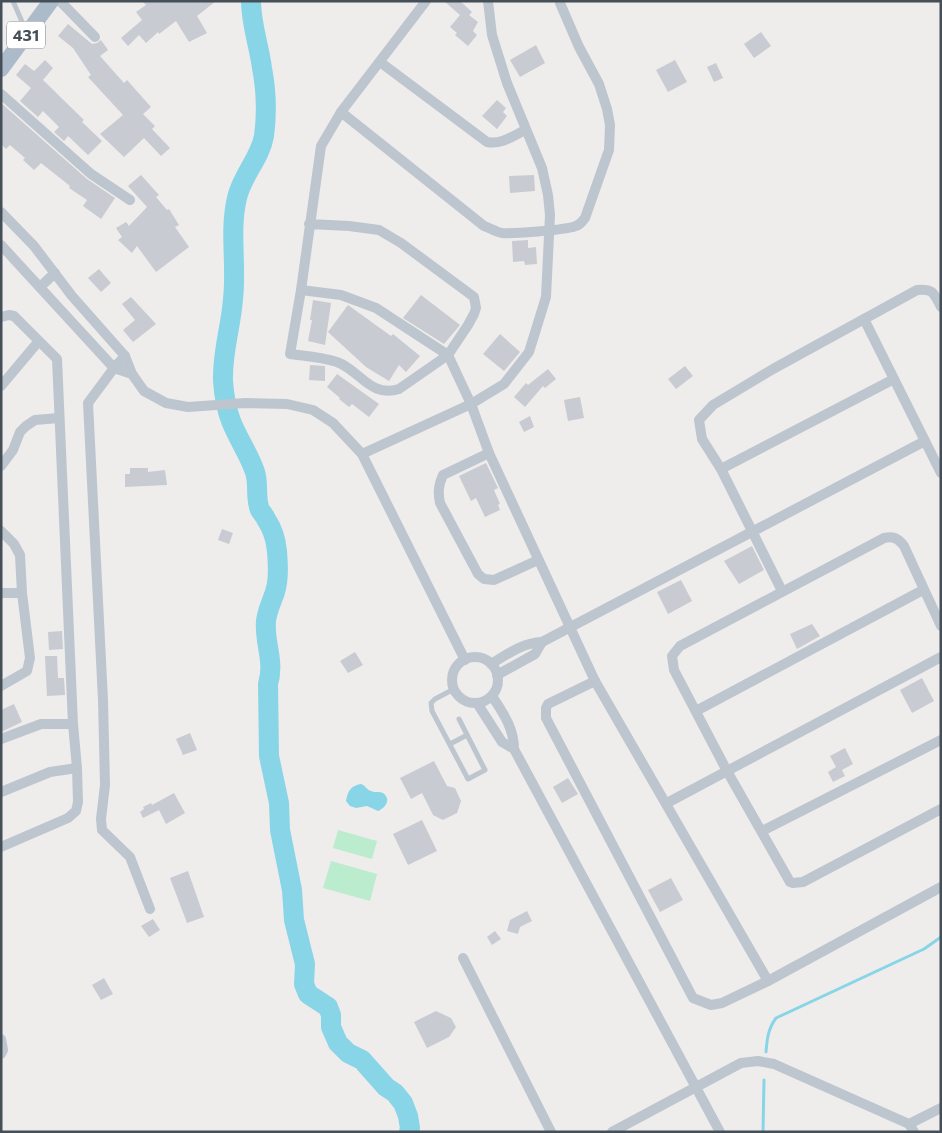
<svg xmlns="http://www.w3.org/2000/svg" width="942" height="1133" viewBox="0 0 942 1133" font-family="Commissioner,sans-serif">
	<style>
		.green { fill: #baeccd }
		.water { fill: #88d5e8 }
		.lines { fill: none; stroke-linecap: round; stroke-linejoin: round }
		.stream { stroke: #88d5e8; stroke-width: 3 }
		.river { stroke: #88d5e8; stroke-width: 20 }
		.building { fill: #c8cbd1 }
		.service { stroke: #bdc6ce; stroke-width: 5 }
		.minor { stroke: #bdc6ce; stroke-width: 10 }
		.primary { stroke: #acbbca; stroke-width: 16 }
		.labels { text-anchor: middle; stroke-width: 5; stroke-linejoin: round; paint-order: stroke }
		.shield { fill: #fff; stroke: #7d848a; stroke-width: 1 }
		.shield-label { font-size: 16px; font-weight: bold; fill: #454f58 }
	</style>
	<rect width="100%" height="100%" fill="#efecec"/>
	<g class="green">
		<path d="M338,830L377,841L372,859L333,848Z"/>
		<path d="M331,861L377,874L370,901L323,888Z"/>
	</g>
	<path class="water" d="M361,784C366,786 367,790 371,791C375,793 379,791 383,793C392,800 385,808 378,811L367,806L356,808L350,806L346,801C348,790 351,786 361,784Z"/>
	<g class="lines">
		<g class="stream">
			<path d="M766,1052C767,1039 768,1029 776,1018L924,949L941,937"/>
			<path d="M763,1132L764,1080"/>
		</g>
		<path class="river" d="M251,1C251,24 259,45 262,68C266,89 267,114 264,136C260,159 242,175 237,198C229,231 237,265 233,299C231,327 222,352 223,381C224,395 226,408 231,421C238,439 249,454 255,472C259,484 255,498 260,510C262,513 265,516 266,519C272,528 276,540 277,551C278,565 279,579 275,592C272,601 267,611 266,621C264,643 275,661 268,684L269,756L279,803L280,830L292,890L294,920L305,964L304,984L308,994L328,1007L331,1015V1027L338,1043L348,1053L362,1060L386,1087L395,1093L403,1103L408,1116L410,1128L409,1132"/>
	</g>
	<g class="building">
		<path d="M142,1H216L197,16L207,33L189,42L176,21L159,34L158,32L146,43L139,35L128,46L121,38L142,20L136,12L146,5Z"/>
		<path d="M444,1H460L472,12L469,15L478,22L473,31L477,35L468,46L455,35L457,33L450,27L460,15Z"/>
		<path d="M68,24L92,44L97,43L101,40L108,50L100,56L124,83L127,80L151,107L143,114L155,126L152,129L170,148L161,156L144,138L124,157L100,134L123,115L88,77L91,75L73,48L58,36Z"/>
		<path d="M761,32L771,46L754,58L744,44Z"/>
		<path d="M536,45L545,63L520,77L510,60Z"/>
		<path d="M45,60L53,68L43,80L84,120L82,122L102,141L88,155L68,136L64,141L54,132L59,127L43,111L38,117L20,101L31,88L16,75L25,64L34,71Z"/>
		<path d="M675,60L687,82L668,92L656,70Z"/>
		<path d="M716,63L723,78L714,82L707,67Z"/>
		<path d="M497,100L506,108L503,112L507,116L497,129L482,116Z"/>
		<path d="M1,103L87,179L115,198L101,219L83,206L87,200L69,188L70,186L41,163L34,170L23,160L25,158L10,145L6,149L1,144Z"/>
		<path d="M141,175L159,195L156,197L167,210L169,209L179,225L175,227L189,247L156,272L137,246L132,253L118,240L122,237L116,228L126,222L129,226L147,207L128,186Z"/>
		<path d="M534,175L535,191L510,193L509,176Z"/>
		<path d="M528,240V248L536,247L537,264L525,265L524,261L513,262L512,241Z"/>
		<path d="M99,269L111,283L101,292L88,278Z"/>
		<path d="M421,295L460,325L444,344L403,318Z"/>
		<path d="M131,297L156,324L133,342L123,330L135,320L122,304Z"/>
		<path d="M313,300L331,303L325,345L308,341L312,320H310Z"/>
		<path d="M348,305L391,336L393,334L420,356L406,372L399,365L389,381L366,367L328,332Z"/>
		<path d="M500,334L520,352L504,371L483,354Z"/>
		<path d="M310,365L325,366V381L309,380Z"/>
		<path d="M685,366L693,376L676,389L668,379Z"/>
		<path d="M548,369L556,379L545,388L543,386L525,407L514,397L526,383L528,385Z"/>
		<path d="M337,374L379,404L369,417L352,404L349,407L339,399L340,398L327,387Z"/>
		<path d="M580,397L584,418L568,421L564,400Z"/>
		<path d="M530,416L534,427L524,432L519,422Z"/>
		<path d="M486,463L498,488L494,490L500,504L498,505L500,510L485,517L476,498L471,501L459,476Z"/>
		<path d="M130,468H148V472L165,470L167,485L125,487V474H130Z"/>
		<path d="M222,529L233,533L229,544L218,540Z"/>
		<path d="M752,546L764,570L739,584L724,561Z"/>
		<path d="M681,580L692,601L668,614L657,592Z"/>
		<path d="M812,624L820,636L797,649L790,634Z"/>
		<path d="M62,631L63,649L49,650L48,632Z"/>
		<path d="M355,652L363,665L348,673L340,661Z"/>
		<path d="M45,656H57L58,678H64L65,695L47,696Z"/>
		<path d="M922,678L934,701L912,713L900,690Z"/>
		<path d="M14,704L22,722L1,732V710Z"/>
		<path d="M190,733L197,750L183,755L176,739Z"/>
		<path d="M845,748L853,764L842,770L845,776L833,782L828,772L836,767L830,756Z"/>
		<path d="M434,761L447,786L455,788L461,801L457,813L443,820L433,815L422,793L411,799L400,778Z"/>
		<path d="M568,778L578,794L562,803L553,787Z"/>
		<path d="M174,793L185,813L166,824L159,810L143,818L140,812L144,809L143,807L151,803L152,805Z"/>
		<path d="M422,820L437,851L408,865L393,834Z"/>
		<path d="M188,871L204,917L187,923L170,878Z"/>
		<path d="M671,878L683,900L660,912L648,890Z"/>
		<path d="M527,911L532,921L520,927L518,934L507,931L510,920Z"/>
		<path d="M153,919L160,930L149,937L141,926Z"/>
		<path d="M495,931L501,939L492,945L487,937Z"/>
		<path d="M104,978L113,994L101,1000L92,985Z"/>
		<path d="M436,1011L451,1018L456,1027L449,1037L427,1048L414,1022Z"/>
	</g>
	<g class="lines">
		<g class="service">
			<path d="M13,1L26,31"/>
			<path d="M454,689L435,699L431,703L432,711L468,779L485,770L459,719"/>
			<path d="M450,744L467,735"/>
		</g>
		<g class="minor">
			<path d="M60,1L95,37"/>
			<path d="M380,62L487,142C501,145 513,136 525,130"/>
			<path d="M1,94L91,174L130,200"/>
			<path d="M341,112L484,226C490,228 496,232 502,233C514,234 561,230 573,227C579,226 582,222 585,218L609,150L610,125L607,109L599,84L579,47L560,3"/>
			<path d="M1,212L34,246L72,296L125,356L132,374L144,391L166,403L188,407L245,403L287,404L313,410L333,423L362,454L465,660"/>
			<path d="M309,224L349,226L379,230L401,243L474,297L476,308L474,314L468,325L448,355L399,389C370,398 361,371 337,362C322,357 305,356 290,354L301,290L321,146L341,112L426,1"/>
			<path d="M1,245L114,368L132,374"/>
			<path d="M40,287L55,273"/>
			<path d="M301,290L341,295L376,308L448,355L471,404L489,453L595,681L768,981"/>
			<path d="M1,317L9,315L14,316L57,359L73,724L77,768L78,802L76,811L68,818L1,847"/>
			<path d="M864,319L941,473"/>
			<path d="M125,356L114,368L88,403L103,700L105,785L101,819L102,830L130,857L150,909"/>
			<path d="M1,386L38,342"/>
			<path d="M489,453L443,475C438,486 438,493 440,503L478,574L484,579L494,580L538,560"/>
			<path d="M362,454L471,404L504,384L529,352L546,297L550,215L548,195L542,168L507,83L492,35L488,1"/>
			<path d="M1,466L13,450L20,432L26,426L35,420L59,418"/>
			<path d="M721,469L894,379"/>
			<path d="M1,531L14,544L20,555L22,593L30,658L27,671L1,686"/>
			<path d="M782,591L721,469L702,439L699,420L713,405L773,369L917,290C934,288 934,294 941,307"/>
			<path d="M1,593H22"/>
			<path d="M941,626L904,546C898,538 893,536 884,538L680,646L672,656L674,670L727,771L790,882L793,883L803,882L941,809"/>
			<circle cx="475" cy="680" r="23"/>
			<path d="M491,664C508,654 522,643 542,642L925,441"/>
			<path d="M497,675L535,654L542,642"/>
			<path d="M595,681L548,704L546,708V718L693,998L711,1005L722,1003L768,981L941,887"/>
			<path d="M492,696C503,713 514,728 514,749L720,1132"/>
			<path d="M477,703L502,742L514,749"/>
			<path d="M696,711L923,590"/>
			<path d="M1,739L41,724H73"/>
			<path d="M1,792L50,772L77,768"/>
			<path d="M667,803L941,657"/>
			<path d="M762,831L941,740"/>
			<path d="M463,958L551,1132"/>
			<path d="M1,1039L3,1050L1,1054"/>
			<path d="M909,1124L941,1108"/>
			<path d="M612,1132L741,1063L758,1061L774,1064L909,1124L914,1132"/>
		</g>
		<path class="primary" d="M1,69L51,1"/>
	</g>
	<g class="labels">
		<rect class="shield" x="7" y="21.5" width="38" height="27" rx="4"/>
		<g class="shield-label">
			<text x="26" y="41">431</text>
		</g>
	</g>
	<rect width="942" height="1133" fill="none" stroke="#454f58" stroke-width="5"/>
</svg>
